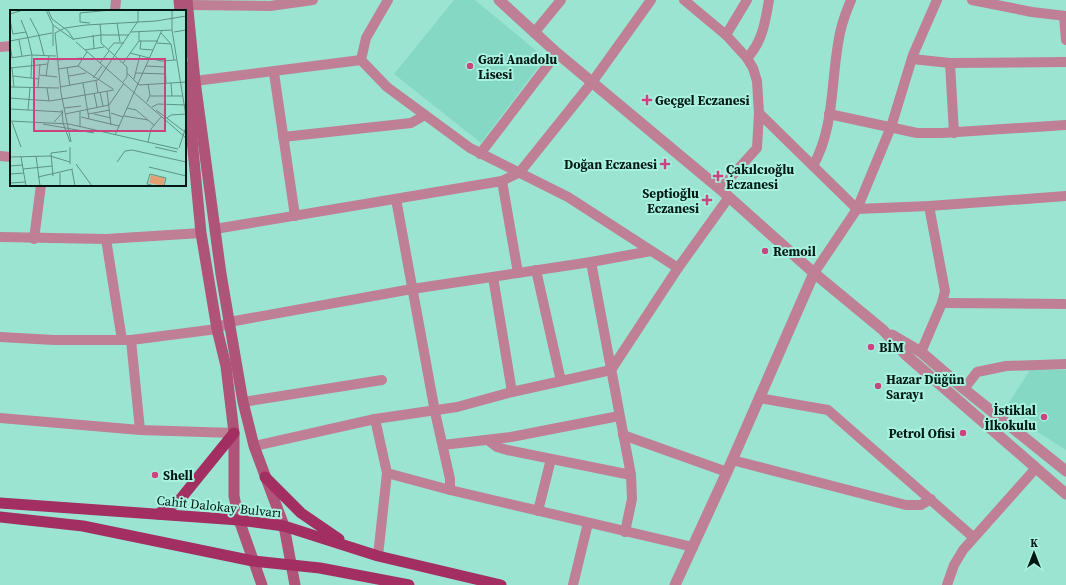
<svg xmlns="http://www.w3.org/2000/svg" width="1066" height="585" viewBox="0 0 1066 585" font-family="'Source Serif 4',serif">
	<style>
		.built { fill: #85d8c4 }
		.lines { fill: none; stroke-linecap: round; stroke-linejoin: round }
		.minor { stroke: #bf7f95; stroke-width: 10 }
		.tertiary { stroke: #bf7f95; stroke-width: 11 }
		.secondary { stroke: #af5378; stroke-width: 11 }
		.primary { stroke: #a22e62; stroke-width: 11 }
		.poi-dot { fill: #cb437f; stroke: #a8f2df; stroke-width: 1.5 }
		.labels { text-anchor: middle; stroke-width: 4; stroke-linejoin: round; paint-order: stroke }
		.poi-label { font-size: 13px; font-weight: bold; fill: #001913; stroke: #a8f2df; text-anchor: start }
		.street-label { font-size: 13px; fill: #001913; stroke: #a8f2df }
		.inset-road { fill: none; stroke: #5d9386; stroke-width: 1 }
		.view { fill: #cb437f; fill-opacity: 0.15; stroke: #cb437f; stroke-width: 2 }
		.inset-edge { fill: none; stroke: #001913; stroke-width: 2 }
	</style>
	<rect width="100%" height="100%" fill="#9be4d2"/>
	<g class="built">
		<path d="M454,0H475L545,58L481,143L394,74Z"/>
		<path d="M1030,370H1066V450L1036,431L1008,404Z"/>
	</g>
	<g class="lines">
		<g class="minor">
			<path d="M388,0L366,38L361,60L387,87L470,148L568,197L678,268"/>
			<path d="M684,0L726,35L747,58L753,68L757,81L759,113L757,148L720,189"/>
			<path d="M972,0L1032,12L1066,16"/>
			<path d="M188,5L270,6L313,0"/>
			<path d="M115,11L116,0"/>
			<path d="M1064,16L1066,40"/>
			<path d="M534,33L561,0"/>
			<path d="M726,35L747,0"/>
			<path d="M0,47L11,46"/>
			<path d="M747,58C763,41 765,22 769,0"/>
			<path d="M912,59L950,63L1066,62"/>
			<path d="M950,63L954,133"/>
			<path d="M274,73L295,216"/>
			<path d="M195,81L361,60"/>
			<path d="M759,113L857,209L929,206L1066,196"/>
			<path d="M829,114L917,133H942L1066,125"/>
			<path d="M283,137L411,123L425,115"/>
			<path d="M480,154L557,53"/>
			<path d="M0,156L11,157"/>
			<path d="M813,166C834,129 831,84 838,44C840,28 845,14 851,0"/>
			<path d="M502,181L518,273"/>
			<path d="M396,199L435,412L450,479V490"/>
			<path d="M215,229L502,181L520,172L593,81L651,0"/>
			<path d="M0,237L106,239L201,233"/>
			<path d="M34,239L41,185"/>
			<path d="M106,239L122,340"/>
			<path d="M591,262L631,475L632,499L625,532"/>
			<path d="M536,270L561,381"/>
			<path d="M814,273L857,209L891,127L913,55L937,0"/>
			<path d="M493,277L512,392"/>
			<path d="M942,303L1066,304"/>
			<path d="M0,337L54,340H131L217,329L229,322L412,289L591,262L651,251"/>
			<path d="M131,340L140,430"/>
			<path d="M921,352L942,303L945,291L929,206"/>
			<path d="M964,389L977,372L1006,366L1066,364"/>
			<path d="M759,398L828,410L973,537"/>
			<path d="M243,402L382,380"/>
			<path d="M0,418L140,430L234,433"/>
			<path d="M375,419L387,473L378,556"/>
			<path d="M623,435L727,472"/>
			<path d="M488,440L497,447L507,450L631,475"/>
			<path d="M443,445L511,437L619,416"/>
			<path d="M254,446L375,419L457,407L512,392L611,370L678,268L729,197"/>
			<path d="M732,460L906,505H921L931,499"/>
			<path d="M387,473L450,490L693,547"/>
			<path d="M538,511L551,459"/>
			<path d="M573,585L588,523"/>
			<path d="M947,585L954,565L963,550L1036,468"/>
		</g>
		<g class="tertiary">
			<path d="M499,0L557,53L720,189L814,273L883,330L906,355L1066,494"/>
			<path d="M892,335L921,352L964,389L1066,471"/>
			<path d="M675,585L727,472L814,273"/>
		</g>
		<g class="secondary">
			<path d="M179,0L180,11"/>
			<path d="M187,0L195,81L221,274L243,402L254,446L284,526L295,585"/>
			<path d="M185,66L201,233L217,329L226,366L234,433V496L239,520L262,585"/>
		</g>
		<g class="primary">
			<path d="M265,477L301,513L339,539"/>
			<path d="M0,503L239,520L284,526L378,556L501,585"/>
			<path d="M158,514L178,502L234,433"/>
			<path d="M0,517L83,526L253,561L320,568L409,585"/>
		</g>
	</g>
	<g class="poi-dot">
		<circle cx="470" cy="66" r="4"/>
		<path d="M645 94h4v4h4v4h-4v4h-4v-4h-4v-4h4z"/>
		<path d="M663 158h4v4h4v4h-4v4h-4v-4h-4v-4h4z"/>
		<path d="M716 170h4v4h4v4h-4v4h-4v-4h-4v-4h4z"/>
		<path d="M705 194h4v4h4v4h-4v4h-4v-4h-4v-4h4z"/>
		<circle cx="765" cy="251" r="4"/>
		<circle cx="871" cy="347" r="4"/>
		<circle cx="878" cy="386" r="4"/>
		<circle cx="1044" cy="417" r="4"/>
		<circle cx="963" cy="433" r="4"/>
		<circle cx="155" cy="475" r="4"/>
	</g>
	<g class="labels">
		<g class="poi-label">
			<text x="478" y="64">Gazi Anadolu<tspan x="478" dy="15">Lisesi</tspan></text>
			<text x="655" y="105">Geçgel Eczanesi</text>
			<text x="657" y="169" text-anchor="end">Doğan Eczanesi</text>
			<text x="726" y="174">Çakılcıoğlu<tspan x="726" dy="15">Eczanesi</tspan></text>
			<text x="699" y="198" text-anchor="end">Septioğlu<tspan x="699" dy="15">Eczanesi</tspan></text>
			<text x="773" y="256">Remoil</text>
			<text x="879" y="352">BİM</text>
			<text x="886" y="384">Hazar Düğün<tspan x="886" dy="15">Sarayı</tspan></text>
			<text x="1036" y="415" text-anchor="end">İstiklal<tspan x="1036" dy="15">İlkokulu</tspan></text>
			<text x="955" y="438" text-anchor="end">Petrol Ofisi</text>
			<text x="163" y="480">Shell</text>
		</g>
		<g class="street-label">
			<text transform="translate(219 506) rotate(6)" y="5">Cahit Dalokay Bulvarı</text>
		</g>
	</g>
	<g transform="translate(10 10)">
		<rect width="176" height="176" fill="#9be4d2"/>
		<path d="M141,165L155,168L153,176L139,173Z" fill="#e3a171"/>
		<path class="inset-road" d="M36,0L43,15L64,30M38,0L42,9L58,21L64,30M162,0V20L176,106M0,4L13,0M20,8L29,25M0,10L3,24L16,22L18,28L22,45L21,68M11,10L16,22M80,13L70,12V3L101,0M107,13L110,32M43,15V36M121,22L162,20M129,22V31H148M164,22L176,20M151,23L161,34L164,50M83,25L84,38M29,26L34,45M64,29L91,25L90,14M9,30L12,46M0,31L42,23M131,31L130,39L143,40L152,20M66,32L176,128M147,33L161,34M0,35L2,47M75,40L94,37M98,40L104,33H114M77,42L68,56L103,79M120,43L151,51L166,50M0,48L21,45L46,46M47,50L72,48M155,51L156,73M90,53L99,41M113,53L129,31M136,56L155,57M0,58L38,54M2,58L4,77M57,58L60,76M48,59L68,56M117,63L129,75L176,72M126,63L156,64M30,65L47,67M3,66L29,69M36,66L39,46M59,66L76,63M83,68L92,56M124,69L130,45M86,71L88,83M113,72L117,67V57L91,33V25H119M73,73L79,109M161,73L162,86M0,77L49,78M50,77L88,70L128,11V0M28,78L30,54M37,78L39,91M97,81L101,115M90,82L93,96M84,83L87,97M140,86H172M0,88L40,91L104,80M137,92L140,85L138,74M142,97L148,94L176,95M54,98L71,96M117,98L126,100L144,115M0,99L53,102M18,100L20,78M52,100L53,113L60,132M146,100L175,122M70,101V117M101,103L113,107M55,104L99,95L114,73M78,104L100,100M84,104L101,108M114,106L138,110M71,107L109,116M157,108L161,105L176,104M0,111L59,114L168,139M2,112L11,137M44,112L53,102M33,114L84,123M105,125L143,40M61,132L51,83L45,23L55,18L76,15L146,11L176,6M138,132L141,119L151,107M145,137L167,142M169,138L176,117M26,146L30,176M0,147L40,146L60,152M11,147L16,176M107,152L115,141L122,140L176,152M60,154V137M66,154L82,176M0,156L13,155M139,157L176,166M13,159L42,156M62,160L65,176M50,163V176M0,164L14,163M43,166L41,143L57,141M28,167L63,159M0,173L15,172M145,176L137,174L140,164L156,168L154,176"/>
		<path class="view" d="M24,49H155V121H24Z"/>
		<rect width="176" height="176" class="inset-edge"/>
	</g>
	<g transform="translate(1034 553)" stroke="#a8f2df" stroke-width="3" paint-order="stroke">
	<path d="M0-3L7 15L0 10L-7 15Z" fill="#001913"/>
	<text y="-6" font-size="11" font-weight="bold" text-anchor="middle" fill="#001913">K</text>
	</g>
</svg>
